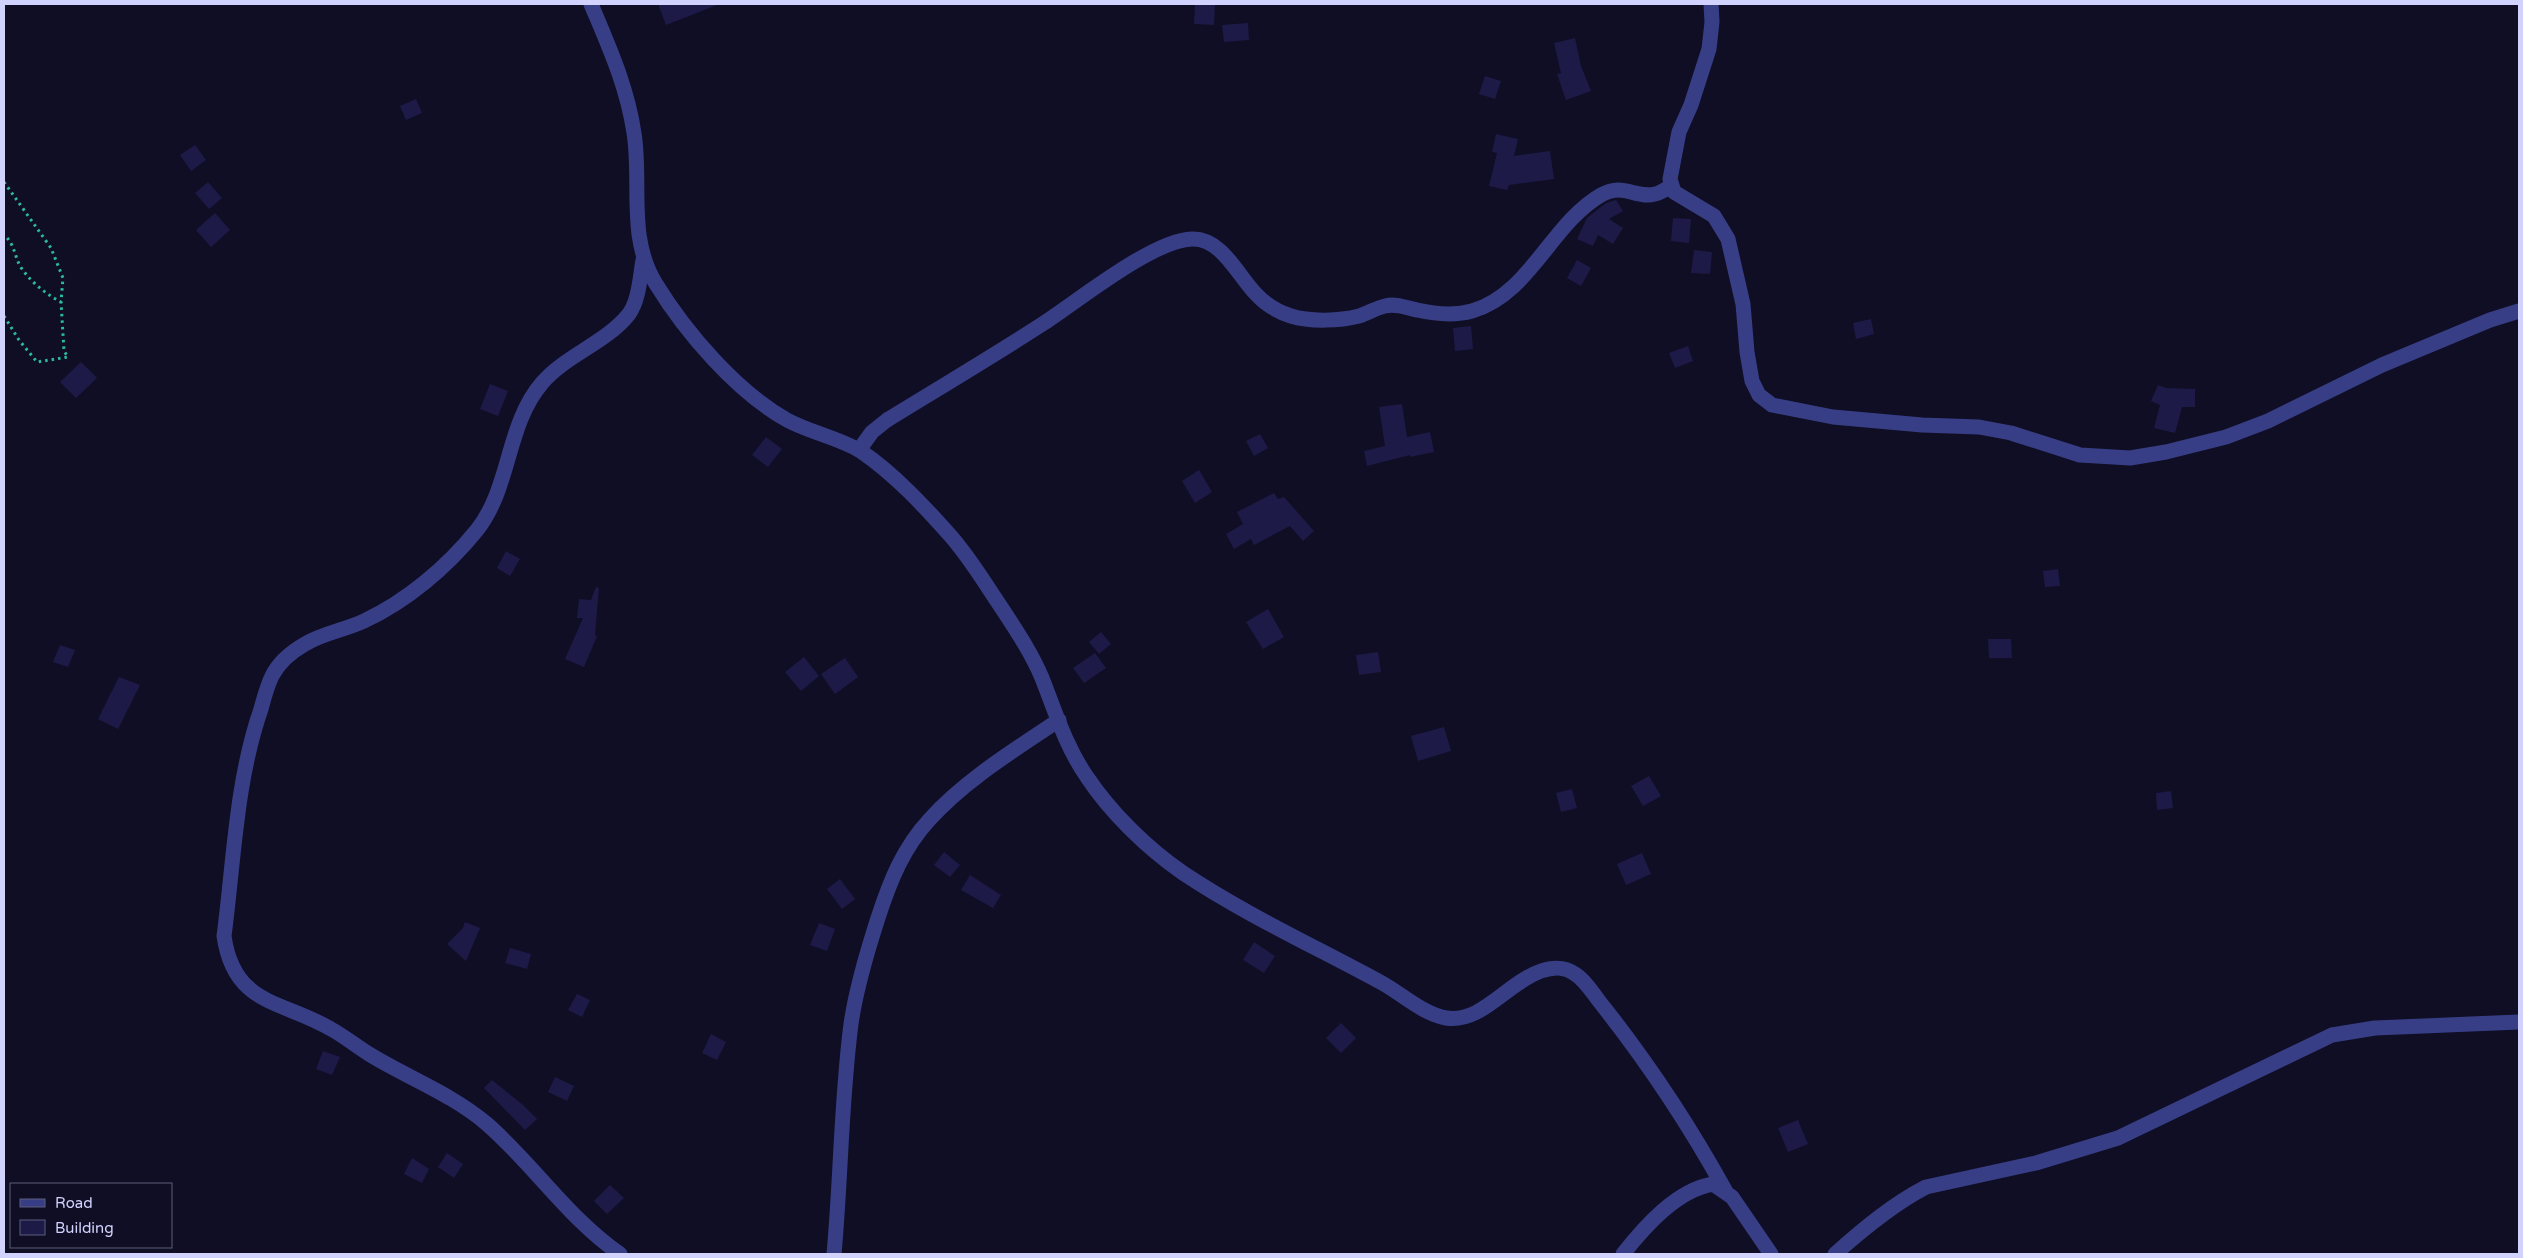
<svg xmlns="http://www.w3.org/2000/svg" width="2523" height="1258" viewBox="0 0 2523 1258" font-family="'Varela Round',sans-serif">
	<style>
		.building { fill: #1d1a47 }
		.lines { fill: none; stroke-linecap: round; stroke-linejoin: round }
		.path { stroke: #2bbaa1; stroke-width: 3; stroke-dasharray: 2.5 4; stroke-linecap: butt }
		.street { stroke: #383e86; stroke-width: 15 }
	</style>
	<rect width="100%" height="100%" fill="#0f0e25"/>
	<g class="building">
		<path d="M658,4H717V5L666,25Z"/>
		<path d="M1195,4H1215L1214,25L1194,24Z"/>
		<path d="M1248,23L1249,40L1224,42L1222,25Z"/>
		<path d="M1575,38L1581,66L1591,91L1566,100L1557,74L1561,73L1554,43Z"/>
		<path d="M1485,76L1501,81L1495,99L1479,94Z"/>
		<path d="M416,99L422,113L406,120L400,106Z"/>
		<path d="M1496,134L1518,139L1514,156L1550,151L1554,179L1509,185L1507,190L1489,186L1497,153L1492,152Z"/>
		<path d="M195,145L206,160L191,171L180,155Z"/>
		<path d="M208,182L222,198L209,209L195,193Z"/>
		<path d="M1616,200L1623,211L1609,219L1623,228L1613,244L1598,235L1593,246L1577,239L1587,218L1606,203Z"/>
		<path d="M215,213L230,230L211,247L196,230Z"/>
		<path d="M1673,218L1691,219L1689,243L1671,241Z"/>
		<path d="M1694,250L1712,252L1710,274L1691,273Z"/>
		<path d="M1577,260L1591,268L1581,286L1567,278Z"/>
		<path d="M1871,319L1874,334L1856,339L1853,323Z"/>
		<path d="M1471,326L1473,349L1455,351L1453,328Z"/>
		<path d="M1688,346L1693,361L1675,368L1669,353Z"/>
		<path d="M81,362L97,378L76,398L60,382Z"/>
		<path d="M490,384L508,391L498,416L480,409Z"/>
		<path d="M2158,385L2166,388L2195,389V407H2182L2175,433L2154,428L2160,405L2151,401Z"/>
		<path d="M1402,404L1407,437L1430,432L1434,452L1410,457V455L1367,466L1364,451L1385,446L1379,407Z"/>
		<path d="M1260,434L1268,448L1254,456L1246,441Z"/>
		<path d="M766,437L782,449L768,467L752,455Z"/>
		<path d="M1199,470L1212,492L1195,503L1182,481Z"/>
		<path d="M1274,493L1278,499L1284,497L1314,531L1303,541L1290,526L1254,545L1251,539L1234,549L1226,534L1243,524L1237,512Z"/>
		<path d="M506,551L520,559L510,576L497,568Z"/>
		<path d="M2058,569L2060,586L2045,587L2043,571Z"/>
		<path d="M596,587L599,588L595,635L597,636L584,667L565,659L583,618H577L579,599L591,600Z"/>
		<path d="M1268,609L1284,637L1263,649L1246,622Z"/>
		<path d="M1101,632L1111,644L1099,654L1089,642Z"/>
		<path d="M1988,639H2011L2012,658H1989Z"/>
		<path d="M60,645L75,650L68,667L53,662Z"/>
		<path d="M1378,652L1381,672L1359,675L1356,655Z"/>
		<path d="M1095,653L1106,668L1084,683L1073,668Z"/>
		<path d="M804,657L819,676L801,691L785,672Z"/>
		<path d="M845,658L858,677L835,694L821,674Z"/>
		<path d="M119,677L140,685L118,729L98,719Z"/>
		<path d="M1444,727L1451,751L1418,761L1411,736Z"/>
		<path d="M1649,776L1661,796L1643,806L1631,786Z"/>
		<path d="M1572,789L1577,808L1561,812L1556,793Z"/>
		<path d="M2171,791L2173,808L2157,810L2156,793Z"/>
		<path d="M944,852L960,865L950,877L934,865Z"/>
		<path d="M1642,853L1651,874L1626,885L1617,864Z"/>
		<path d="M970,875L1001,895L993,908L961,890Z"/>
		<path d="M840,879L855,899L842,909L827,889Z"/>
		<path d="M465,922L480,928L466,961L447,944L463,928Z"/>
		<path d="M819,923L835,929L827,951L810,945Z"/>
		<path d="M1254,942L1275,956L1264,973L1243,960Z"/>
		<path d="M510,948L531,954L527,969L505,963Z"/>
		<path d="M577,994L590,1000L582,1017L568,1010Z"/>
		<path d="M1341,1023L1356,1038L1341,1053L1326,1038Z"/>
		<path d="M711,1034L726,1042L717,1060L702,1053Z"/>
		<path d="M323,1051L340,1057L332,1075L316,1069Z"/>
		<path d="M555,1077L574,1086L567,1101L548,1092Z"/>
		<path d="M492,1080L523,1105L537,1119L525,1130L484,1088Z"/>
		<path d="M1798,1120L1808,1144L1788,1152L1778,1128Z"/>
		<path d="M447,1153L463,1164L454,1178L438,1167Z"/>
		<path d="M412,1158L429,1169L422,1183L404,1174Z"/>
		<path d="M610,1185L624,1198L607,1214L594,1201Z"/>
	</g>
	<g class="lines">
		<g class="path">
			<path d="M4,182L51,248L63,278L61,302C46,294 32,283 22,269C14,258 16,245 4,235"/>
			<path d="M4,316L19,340L37,362L68,357L64,351L61,302"/>
		</g>
		<g class="street">
			<path d="M591,4C609,47 627,86 634,133C642,183 627,238 656,284C686,333 737,392 787,420C811,433 840,438 862,452C894,474 923,505 948,533C969,556 984,582 1001,607C1016,630 1031,652 1042,678C1055,711 1066,747 1087,777C1111,813 1147,848 1183,873C1246,915 1316,947 1382,983C1402,994 1423,1014 1446,1018C1481,1024 1507,983 1541,971C1553,967 1564,966 1575,974C1585,980 1592,992 1599,1001C1646,1060 1688,1123 1725,1190"/>
			<path d="M1711,4L1712,22L1709,49L1691,105L1679,132L1670,179L1674,192L1714,216L1728,239L1743,304L1747,352L1752,381L1759,395L1772,405L1833,417L1922,425L1979,427L2011,433L2080,455L2130,458L2166,452L2226,437L2268,421L2382,365L2490,320L2519,311"/>
			<path d="M859,450L872,432L887,420C939,388 993,356 1044,323C1078,301 1153,240 1192,239C1222,238 1238,276 1256,294C1266,305 1278,312 1291,316C1310,322 1340,321 1359,316C1368,313 1376,308 1385,306C1397,303 1406,308 1417,310C1435,314 1454,316 1472,311C1530,294 1551,224 1601,195C1624,182 1635,199 1655,194C1660,193 1666,189 1671,186"/>
			<path d="M620,1254C568,1218 534,1165 487,1124C452,1094 408,1078 369,1054C356,1046 344,1036 331,1029C282,1000 234,1006 224,936C234,860 236,781 261,709C264,698 267,686 272,676C279,662 291,652 305,644C323,633 345,630 364,621C407,601 447,567 477,530C511,487 506,425 542,383C566,355 606,343 629,314C639,300 640,277 643,260"/>
			<path d="M834,1254C841,1178 841,1101 851,1024C856,989 867,952 878,918C890,881 903,848 930,819C965,780 1016,749 1059,720"/>
			<path d="M1623,1254C1645,1226 1677,1190 1713,1184L1732,1197L1771,1254"/>
			<path d="M1835,1254C1863,1229 1893,1204 1926,1187L2036,1163L2118,1138L2332,1035L2375,1028L2519,1022"/>
		</g>
	</g>
	<rect width="2523" height="1258" fill="none" stroke="#d2d2ff" stroke-width="10"/>
	<rect x="10" y="1183" width="162" height="65" fill="#0f0e25" stroke="#5d5c7c"/>
	<rect x="20" y="1199" width="25" height="8" fill="#383e86" stroke="#5d5c7c"/>
	<text x="55" y="1208" font-size="15" fill="#d2d2ff">Road</text>
	<rect x="20" y="1220" width="25" height="15" fill="#1d1a47" stroke="#5d5c7c"/>
	<text x="55" y="1233" font-size="15" fill="#d2d2ff">Building</text>
</svg>
